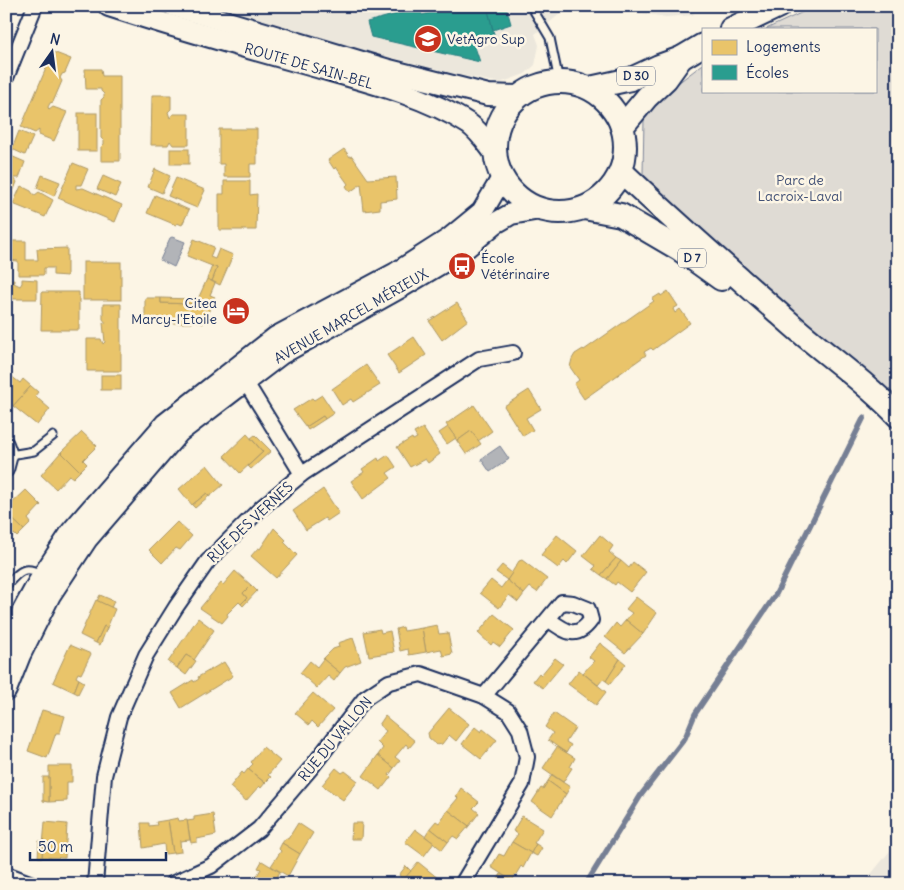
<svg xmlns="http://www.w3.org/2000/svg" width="904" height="890" viewBox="0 0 904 890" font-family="Delius,sans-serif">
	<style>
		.built { fill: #ece7dc }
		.green { fill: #dfdbd4; stroke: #7d8599 }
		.water { fill: #b2b4b8; stroke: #767f94 }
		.homes { fill: #e9c46a; stroke: #ab9766 }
		.schools { fill: #2a9d8f; stroke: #267c80 }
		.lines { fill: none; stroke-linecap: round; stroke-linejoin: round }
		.stream { stroke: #767f94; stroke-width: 5.5 }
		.lane-casing { stroke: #1b2f5e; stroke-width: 11 }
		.street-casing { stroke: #1b2f5e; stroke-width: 18 }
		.secondary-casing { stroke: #1b2f5e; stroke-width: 24 }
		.primary-casing { stroke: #1b2f5e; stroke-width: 26 }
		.lane { stroke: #fcf5e5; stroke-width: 7 }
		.street { stroke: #fcf5e5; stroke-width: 14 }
		.secondary { stroke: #fcf5e5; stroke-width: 20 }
		.primary { stroke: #fcf5e5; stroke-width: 22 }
		.labels { text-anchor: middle; stroke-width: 5; stroke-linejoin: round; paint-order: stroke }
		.shield { fill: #fcf5e5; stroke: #5e6a86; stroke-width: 1 }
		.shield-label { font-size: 12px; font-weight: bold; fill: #1b2f5e }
		.poi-label { font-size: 14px; fill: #1b2f5e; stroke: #fcf5e5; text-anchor: start }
		.street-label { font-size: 14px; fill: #1b2f5e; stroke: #fcf5e5 }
		.park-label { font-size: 14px; fill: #425176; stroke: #fcf5e5 }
	</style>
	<rect width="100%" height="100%" fill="#fcf5e5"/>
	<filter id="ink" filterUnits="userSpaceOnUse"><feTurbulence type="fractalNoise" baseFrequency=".02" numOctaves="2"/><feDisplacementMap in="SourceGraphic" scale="10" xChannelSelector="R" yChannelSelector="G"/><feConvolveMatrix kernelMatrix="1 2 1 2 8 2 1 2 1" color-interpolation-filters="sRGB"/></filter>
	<g filter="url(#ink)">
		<g class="built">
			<path d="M193,6H570L535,34L539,45L535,65L525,74L500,83L451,73Z"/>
			<path d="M597,6H695L693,15L666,17Z"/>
			<path d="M898,841V884H863Z"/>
		</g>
		<path class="green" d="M816,6H898V402L688,218L643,174L644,118L665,93L703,64V91H875V29H766Z"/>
		<g class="water">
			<path d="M172,237L185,242L174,267L160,260L170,238Z"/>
			<path d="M500,446L509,459L490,472L481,459Z"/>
		</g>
		<g class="homes">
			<path d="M53,52L71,59L65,73L62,74L60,78L62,81L53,102L50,103L48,107L49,110L53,107L67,112L54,141L39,135V130L35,133L21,127Z"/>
			<path d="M85,69H101L102,76H120V161H101V147L104,144V141L101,138V100L104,97V94L101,91V89H86Z"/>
			<path d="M152,95H171V109L168,112L170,118L173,114H189V145H173L170,141L168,145H151Z"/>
			<rect x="78" y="113" width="19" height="38"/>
			<path d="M219,129H257V164H250V177H224V164H219Z"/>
			<path d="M19,131L33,137L25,155L12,149Z"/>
			<rect x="170" y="149" width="19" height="15"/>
			<path d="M344,149L350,157L352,156L368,179L396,177L397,199L380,201V209L364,211L361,184L350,192L346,186L348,184L336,167L334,169L328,160Z"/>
			<path d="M11,156L25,162L19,178H14L17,182L11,197L6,195V166Z"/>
			<path d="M73,163L88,169L81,185H76V189L83,188L122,205L115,222L58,198Z"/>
			<path d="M155,169L170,176L162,193L148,187Z"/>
			<path d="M42,175L60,182L54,196L37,188Z"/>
			<path d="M103,176L121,184L115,197L97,189Z"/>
			<path d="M176,178L205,190L197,208L168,196Z"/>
			<path d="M224,181H250V195L257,194L256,230H219V194H224Z"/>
			<path d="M21,186L31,191L33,194L35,195L39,192L53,200L45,217L13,204Z"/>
			<path d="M155,195L189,210L182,225L177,223L176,225L147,213Z"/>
			<path d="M194,239L214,247L210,257L215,259L219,249L233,255L220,285L212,281L217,268L187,256Z"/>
			<path d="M6,241H26V260H38L37,249L67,248V276L53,275V268H44V275H18V261L7,260Z"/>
			<rect x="83" y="262" width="38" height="38"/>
			<path d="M212,266L217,268L212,281L207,279Z"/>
			<path d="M14,279V283L20,286L22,283V279L37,280V299H6V280Z"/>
			<path d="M207,279L215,283L210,295L215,297L203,324L192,319V323H161V318H145V298H161V303L192,304V299H198Z"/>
			<path d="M668,291L678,306L673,309L675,313L680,309L690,323L653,350L651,348L644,352L646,355L584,399L574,384L579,380L570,367L572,359L575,354L583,349L584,350L654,301L652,299L660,294L661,296Z"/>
			<path d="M42,292H79V330H41Z"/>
			<path d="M161,298L192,299V304L161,303Z"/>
			<path d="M457,303L468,320L442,340L429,321Z"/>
			<path d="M103,304H121V371H87V339H101L103,344L105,342L103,323H106L103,319Z"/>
			<path d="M414,337L426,355L399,373L387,355Z"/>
			<path d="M366,365L380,385L353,402L351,399L342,405L332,389Z"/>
			<path d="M6,372L20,383L23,379L31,386L13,406L6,401Z"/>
			<rect x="101" y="375" width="20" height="15"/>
			<path d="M31,386L38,392L35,396L50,409L37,425L13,406Z"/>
			<path d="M529,390L541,409L526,418L533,430L523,436L504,406Z"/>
			<path d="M322,395L334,413L325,419L323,416L306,427L293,410L312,398L314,400Z"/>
			<path d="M474,405L492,431L478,441L471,431L457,441L446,424Z"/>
			<path d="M323,416L325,419L308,430L306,427Z"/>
			<path d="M448,427L456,438L447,444L439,433Z"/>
			<path d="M423,428L440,454L428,463L425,459L410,467L397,447L412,438L413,440L417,438L414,433Z"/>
			<path d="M471,431L481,444L466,454L457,441Z"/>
			<path d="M82,432L97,446L83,460L87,464L80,471L61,452Z"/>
			<path d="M247,434L263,452L240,473L224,456Z"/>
			<path d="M255,435L271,451L251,469L248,466L263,452L251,438Z"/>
			<path d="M61,452L80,471L73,478L69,475L56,489L41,475Z"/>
			<path d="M388,455L396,467L387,473L391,478L363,499L351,481L364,472L362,469L378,458L379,461Z"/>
			<path d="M207,465L223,485L209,497L207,493L192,505L179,489Z"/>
			<path d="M323,489L339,513L327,521L325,518L306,530L293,511Z"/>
			<path d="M26,490L41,505L28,519L31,523L24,530L6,513V509Z"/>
			<path d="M207,493L209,496L195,508L192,505Z"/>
			<path d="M6,513L24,530L17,537L14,534L6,541Z"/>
			<path d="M177,522L192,536L180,550L176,548L162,563L149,550Z"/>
			<path d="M274,528L286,540L284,542L297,555L276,578L251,556L258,548L260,549Z"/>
			<path d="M557,535L577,551L567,564L564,561L558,568L541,555Z"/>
			<path d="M600,535L613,546L609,552L616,558L601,575L593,569L596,566L583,556Z"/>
			<path d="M616,558L621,561L607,579L601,575Z"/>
			<path d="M522,560L547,579L537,592L530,587L524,594L507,580L519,561Z"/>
			<path d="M621,561L629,568L633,562L646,572L630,592L617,582L615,585L607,579Z"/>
			<path d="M502,565L512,573L507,580L496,572Z"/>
			<path d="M235,571L251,585L243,593L247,598L241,604L239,602L227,614L228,616L222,623L200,608L221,583L223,585Z"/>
			<path d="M491,580L501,588L507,580L524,594L518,602L509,595L499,608L480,593Z"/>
			<path d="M251,585L257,591L243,606L241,604L247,598L243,593Z"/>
			<path d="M100,595L114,601L111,608L97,601Z"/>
			<path d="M636,597L657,613L643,634L626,620L632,613L626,609Z"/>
			<path d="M96,600L115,609L107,628L104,626L96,643L80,635Z"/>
			<path d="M494,614L514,630L500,647L493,642L491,645L478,633Z"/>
			<path d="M198,618L214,630L194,660L186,655L177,668L168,662Z"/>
			<path d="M626,620L643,634L625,653L605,637L616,623L620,627Z"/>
			<path d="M437,625L439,634L448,633L452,654L443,656L441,649L426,652L422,628Z"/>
			<path d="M104,626L107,628L100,645L96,643Z"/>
			<path d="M403,627L404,631L422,628L426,652L409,655L408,649L400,651L396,629Z"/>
			<path d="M380,629L381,633L390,631L394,652L369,656L364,632Z"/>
			<path d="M353,638L361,661L345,667L340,673L323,659L333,649L339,647L338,643Z"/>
			<path d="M600,643L620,659L606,681L603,679L598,685L583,673L594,661L589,657Z"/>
			<path d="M70,645L91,654L81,674L78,673L76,677L79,679L74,692L53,682Z"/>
			<path d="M186,655L196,661L186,675L177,668Z"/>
			<path d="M555,658L563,664L543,688L533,681L539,673L541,675Z"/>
			<path d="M323,659L340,673L334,681L328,676L317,688L300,673L310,661L317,667Z"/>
			<path d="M620,659L626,664L610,684L606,681Z"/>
			<path d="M224,662L233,676L181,708L172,693L193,680L194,682L199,679L198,677Z"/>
			<path d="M579,670L606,692L596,705L568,684Z"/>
			<path d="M79,679L84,682L78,694L74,692Z"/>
			<path d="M313,693L333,710L318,727L312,721L309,725L295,713Z"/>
			<path d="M449,708L469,724L456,741L449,735L442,744L437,745L429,738L428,733Z"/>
			<path d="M42,710L65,716L60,733H56L47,758L28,751Z"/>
			<path d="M554,713L575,728L566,742L571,745L566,753L548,740L553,733L545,727Z"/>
			<path d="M385,716L415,741L409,748L406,744L395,757L400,761L394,768L378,755L383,748L377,742L386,731L379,725Z"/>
			<path d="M475,727L481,732L483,729L497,740L481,759L462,744Z"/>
			<path d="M263,747L280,761L268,775L271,777L265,783L248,769L253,764L251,762Z"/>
			<path d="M557,747L575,758L570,767L572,768L563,782L543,768Z"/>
			<path d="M378,755L394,768L389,775L391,777L381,790L363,776Z"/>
			<path d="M49,766H72V782H67V801L49,802Z"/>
			<path d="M336,768L342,773L345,771L358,781L343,800L322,785Z"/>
			<path d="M248,769L265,783L261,788L259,786L246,801L230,787L242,772L244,774Z"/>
			<path d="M552,775L570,787L566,794L548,781Z"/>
			<path d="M43,777H49V802L43,801Z"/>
			<path d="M548,781L566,794L552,816L532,802L541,788L543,789Z"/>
			<path d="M461,788L479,802L473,808L479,813L469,826L448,810L458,798L456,796Z"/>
			<path d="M448,810L469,826L458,839L453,836L448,842L430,828L436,821L439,823Z"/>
			<path d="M213,814L216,835L197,839V842L191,843L187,821L194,820V817Z"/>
			<path d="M522,816L543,829L534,843L536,844L531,853L512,842L518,834L513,831Z"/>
			<path d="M178,818L179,821L187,820L190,840L180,841L181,852L173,853L168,820Z"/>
			<path d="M168,820L173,853L165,854L164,844L143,848L141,823H149V826L157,825L156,822Z"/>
			<path d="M45,822L67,824L65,858L42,857Z"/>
			<path d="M298,823L313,833L300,854L282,843L286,838L288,839Z"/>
			<path d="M352,823H362L361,839H351Z"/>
			<path d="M430,828L448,842L442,850L425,836Z"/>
			<path d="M415,829L434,843L424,856L405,842Z"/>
			<path d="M39,841H43L42,857H38Z"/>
			<path d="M512,842L531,853L523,868L521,866L512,881L491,867L499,854L504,856Z"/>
			<path d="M282,843L300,854L288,876L271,866L281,851L279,849Z"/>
			<path d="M536,844L542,848L537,856L531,853Z"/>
			<path d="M262,861L280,872L272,884H252L261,869L258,868Z"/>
			<path d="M418,862L439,879L435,884H408L403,880Z"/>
			<path d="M406,866L411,871L403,880L399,875Z"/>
			<path d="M501,874L511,880L509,884H505L498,879Z"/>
		</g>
		<g class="schools">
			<path d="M456,6H487L495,38L474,44L480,62L371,37L367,22L420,8L422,15Z"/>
			<path d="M500,6H506L511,24L493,30L488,10Z"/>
		</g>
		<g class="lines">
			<path class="stream" d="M586,884L641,795L685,738L695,714L776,594L864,417"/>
			<g class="lane-casing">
				<g id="lane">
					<path d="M531,6L550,38L559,81"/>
					<path d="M10,455L34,451L53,436"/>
					<path d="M6,586C18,573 23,564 41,574"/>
				</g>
			</g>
			<g class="street-casing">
				<g id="street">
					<path d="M6,78L35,6"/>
					<path d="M245,381L302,474"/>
					<path d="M6,444L10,455L6,470"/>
					<path d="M484,696L562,602L573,603L588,609L591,620C576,641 565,631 548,619"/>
					<path d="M6,874L32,884"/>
					<path d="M95,884L104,776L119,717L146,655L176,607L208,561L261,508L302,474L479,359L513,353"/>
					<path d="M172,884L211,866L259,829L311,768L365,698L389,682L421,674L484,696L508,711L520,730L527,757L522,784L462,884"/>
				</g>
			</g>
			<g class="secondary-casing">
				<g id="secondary">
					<path d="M109,6C174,27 240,46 306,64C358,79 423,94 469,124C479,131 487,143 494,152"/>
					<path d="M174,6L389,70L488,95L518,96"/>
					<path d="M6,642L38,583L72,531L165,424L276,337L396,273L449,239L482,212L502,178"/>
					<path d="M6,690L20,655L50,595L87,539L179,432L281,354L403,286L462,251L494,224L511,214L540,209"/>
				</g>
			</g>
			<g class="primary-casing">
				<g id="primary">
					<path d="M731,29L779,6"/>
					<circle cx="560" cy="147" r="65"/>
					<path d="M590,88L631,79L659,66L681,58L703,45"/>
					<path d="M622,127L647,97L666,79L681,58"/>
					<path d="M621,171C676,223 734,274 791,324C826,355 866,382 898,416"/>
					<path d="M584,208L621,215L679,249L721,279"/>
				</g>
			</g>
			<use href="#lane" class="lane"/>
			<use href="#street" class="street"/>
			<use href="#secondary" class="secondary"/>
			<use href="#primary" class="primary"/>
		</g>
	</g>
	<defs>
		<g id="university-disc" transform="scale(1.4375)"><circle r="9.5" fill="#c8321e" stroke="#fcf5e5"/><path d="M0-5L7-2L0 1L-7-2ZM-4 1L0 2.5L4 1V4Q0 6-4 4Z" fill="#fff"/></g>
		<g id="bus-disc" transform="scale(1.4375)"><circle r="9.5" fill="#c8321e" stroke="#fcf5e5"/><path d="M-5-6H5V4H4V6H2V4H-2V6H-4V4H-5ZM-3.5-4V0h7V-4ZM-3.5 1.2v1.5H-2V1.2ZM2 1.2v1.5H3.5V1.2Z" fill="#fff"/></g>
		<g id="hotel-disc" transform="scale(1.4375)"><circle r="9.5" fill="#c8321e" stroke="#fcf5e5"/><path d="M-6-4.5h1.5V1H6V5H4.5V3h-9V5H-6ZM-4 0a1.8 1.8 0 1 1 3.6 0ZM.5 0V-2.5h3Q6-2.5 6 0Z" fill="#fff"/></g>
	</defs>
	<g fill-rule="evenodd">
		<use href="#university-disc" x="428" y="39"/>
		<use href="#bus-disc" x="462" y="266"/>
		<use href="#hotel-disc" x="236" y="311"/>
	</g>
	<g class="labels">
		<g class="shield">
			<rect x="617" y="66.5" width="38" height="19" rx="4"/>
			<rect x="678" y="248.5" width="28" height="19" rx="4"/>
		</g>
		<g class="shield-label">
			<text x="636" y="80">D 30</text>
			<text x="692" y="262">D 7</text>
		</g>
		<g class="poi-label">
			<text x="447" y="44">VetAgro Sup</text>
			<text x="481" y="263">École<tspan x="481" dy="16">Vétérinaire</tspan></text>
			<text x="217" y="308" text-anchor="end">Citea<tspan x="217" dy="16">Marcy-l'Etoile</tspan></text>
		</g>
		<g class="street-label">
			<text transform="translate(309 66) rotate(16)" y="5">ROUTE DE SAIN-BEL</text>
			<text transform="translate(351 316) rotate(-30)" y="5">AVENUE MARCEL MÉRIEUX</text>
			<text transform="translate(250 522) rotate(-43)" y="5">RUE DES VERNES</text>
			<text transform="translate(335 739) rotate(-50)" y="5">RUE DU VALLON</text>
		</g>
		<g class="park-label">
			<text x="800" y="185">Parc de<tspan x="800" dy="16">Lacroix-Laval</tspan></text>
		</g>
	</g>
	<rect width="904" height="890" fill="none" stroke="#fcf5e5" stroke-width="25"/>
	<rect x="12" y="12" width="879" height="865" fill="none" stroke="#1b2f5e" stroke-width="2" filter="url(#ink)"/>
	<rect x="702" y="28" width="175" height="65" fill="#fcf5e5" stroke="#a2a6af"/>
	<rect x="712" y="40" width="25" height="15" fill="#e9c46a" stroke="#a2a6af"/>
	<text x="746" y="52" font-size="15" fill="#1b2f5e">Logements</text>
	<rect x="712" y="65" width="25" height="15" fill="#2a9d8f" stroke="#a2a6af"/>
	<text x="746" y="78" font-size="15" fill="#1b2f5e">Écoles</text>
	<g transform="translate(52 52) rotate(14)" stroke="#fcf5e5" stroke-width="4" paint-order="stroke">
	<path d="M0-4L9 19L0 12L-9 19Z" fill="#1b2f5e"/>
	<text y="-8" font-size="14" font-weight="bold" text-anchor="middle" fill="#1b2f5e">N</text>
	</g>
	<path d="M30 852v8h136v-8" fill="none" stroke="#1b2f5e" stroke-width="2.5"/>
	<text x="38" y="852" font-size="15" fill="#1b2f5e" stroke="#fcf5e5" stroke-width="4" paint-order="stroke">50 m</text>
</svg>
